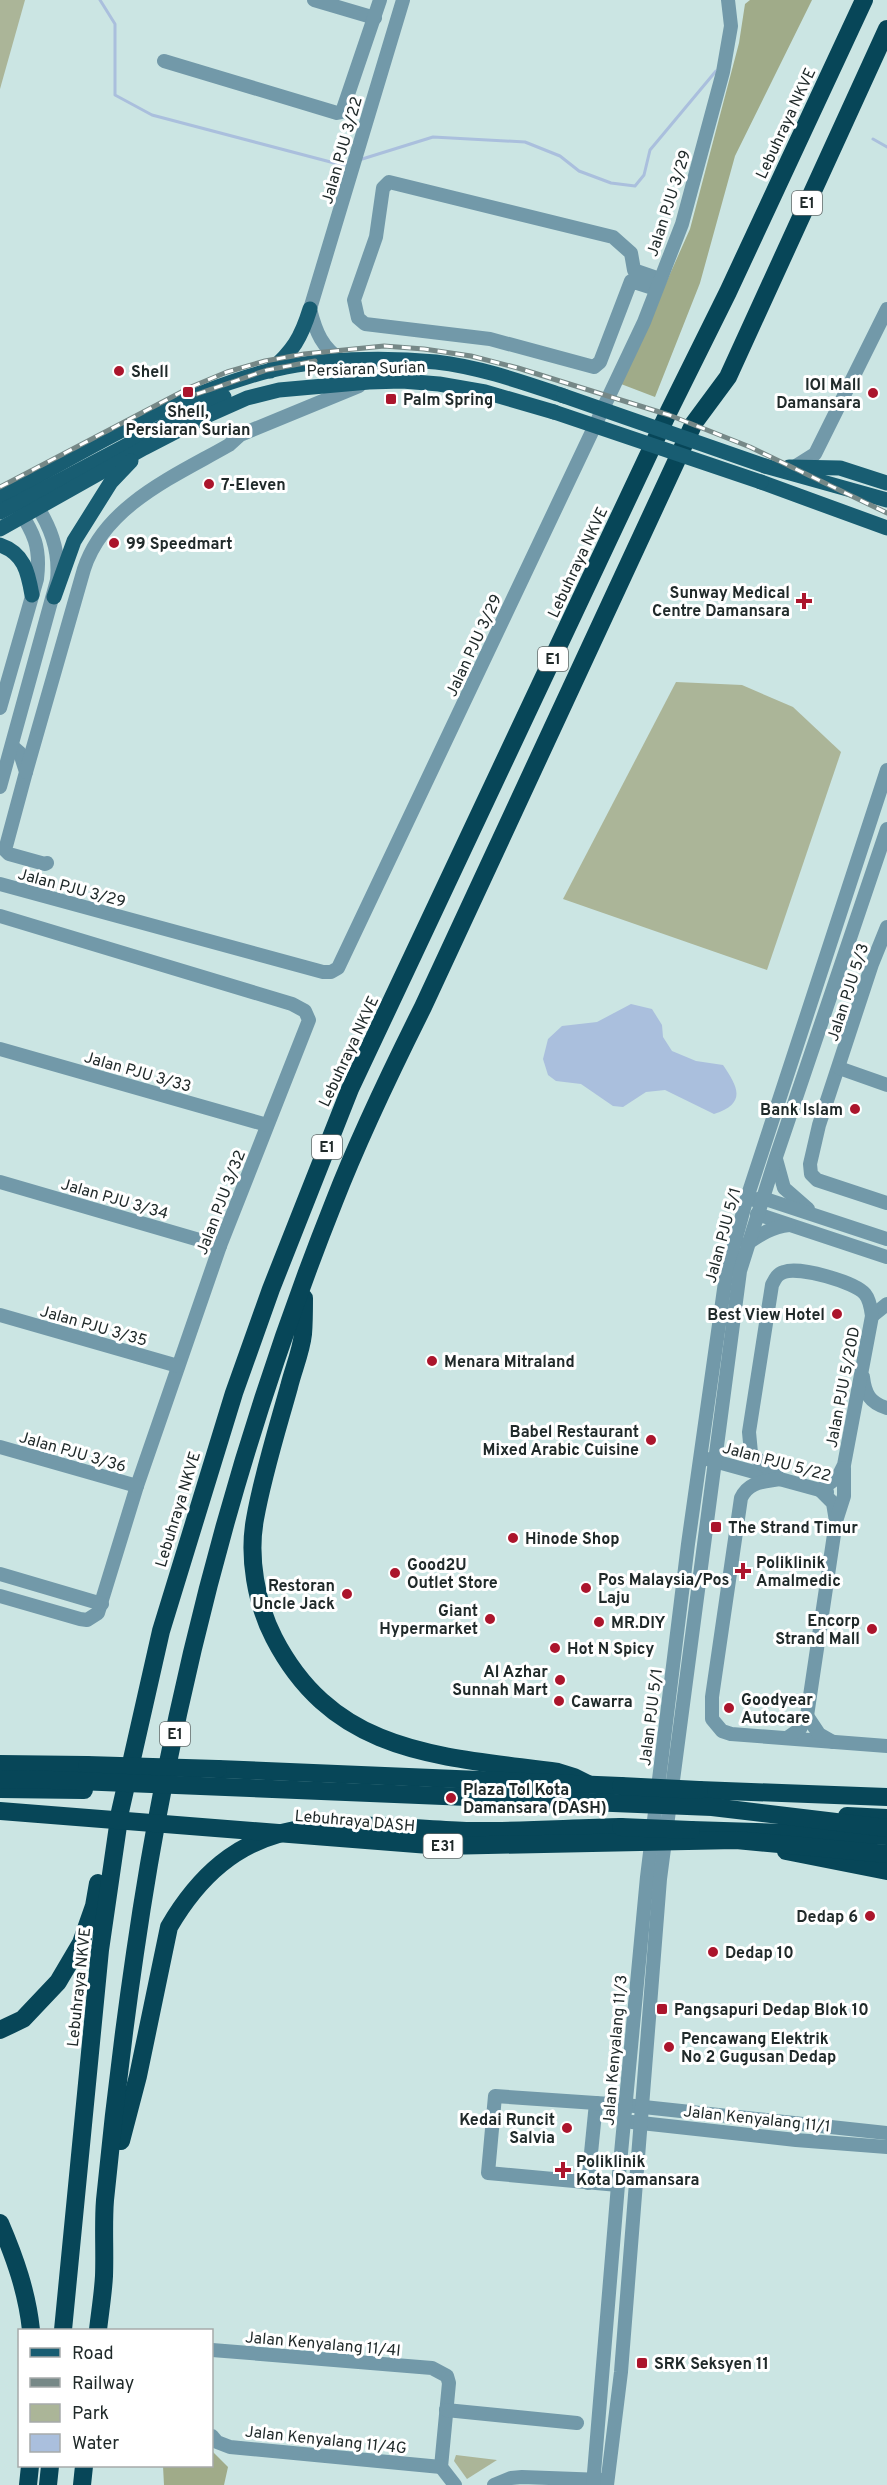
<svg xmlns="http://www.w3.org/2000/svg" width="887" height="2485" viewBox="0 0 887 2485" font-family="Overpass,sans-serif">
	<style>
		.green { fill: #abb598 }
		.forest { fill: #a0ab89 }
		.water { fill: #aabfdd }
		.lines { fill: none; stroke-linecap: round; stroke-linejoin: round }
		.stream { stroke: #aabfdd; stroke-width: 3 }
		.minor { stroke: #7299a9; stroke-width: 14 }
		.major { stroke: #185d72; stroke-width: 15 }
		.highway { stroke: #074658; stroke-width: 18 }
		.rail-casing { stroke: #768887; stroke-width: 5 }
		.rail { stroke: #fff; stroke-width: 3; stroke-dasharray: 9; stroke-linecap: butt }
		.major-bridge { stroke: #185d72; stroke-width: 15 }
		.highway-bridge { stroke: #074658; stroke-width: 18 }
		.poi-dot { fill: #ab152c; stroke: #fff; stroke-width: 2 }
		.labels { text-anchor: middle; stroke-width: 6; stroke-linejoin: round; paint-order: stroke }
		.shield { fill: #fff; stroke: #636a6a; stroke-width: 1.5 }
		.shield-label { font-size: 15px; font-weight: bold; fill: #202a2a }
		.street-label { font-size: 16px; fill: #202a2a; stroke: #fff }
		.poi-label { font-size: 16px; font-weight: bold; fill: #202a2a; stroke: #fff; text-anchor: start }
	</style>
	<rect width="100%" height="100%" fill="#cbe5e3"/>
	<g class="green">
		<path d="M0,0H25L0,89Z"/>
		<path d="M676,682L742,685L793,707L841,752L767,970L563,899Z"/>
		<path d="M456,2455L497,2460L467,2479L454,2461Z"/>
	</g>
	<g class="forest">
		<path d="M750,0H812L735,156L700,283L655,397L621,384L690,229L739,43L745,4Z"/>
		<path d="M212,2451L228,2467L224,2485H164L163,2466H212Z"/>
	</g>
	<path class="water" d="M631,1004L652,1009L662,1025L663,1037L672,1051L696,1061L723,1065C738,1087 747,1103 714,1114L665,1090L646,1092L623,1107L613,1106L581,1084L556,1081L548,1075L543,1059L548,1039L562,1026L597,1022Z"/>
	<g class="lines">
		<g class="stream">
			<path d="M100,0L115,24V95L152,115L342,165L349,163"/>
			<path d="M873,139L887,147"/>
			<path d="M359,160L433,137L525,142L560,156L579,171L611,183L635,186L644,175L650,150L716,71"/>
		</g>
		<g class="minor">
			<path d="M314,0L375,18"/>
			<path d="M164,61L337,113L342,112L380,0"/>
			<path d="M656,289L631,281L600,362L594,367L490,339L365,324L358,318L354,300L376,237L383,188L389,182L613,237L631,253L634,270L660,279"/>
			<path d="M342,361C322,347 316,333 310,309L403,0"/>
			<path d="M796,466L815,454L887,309"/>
			<path d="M0,708L37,579C41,547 34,533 17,507"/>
			<path d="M12,746L20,753L26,772L5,850L9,854L45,864L47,863"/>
			<path d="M26,772L84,569C105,505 175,476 229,445L240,435L359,386"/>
			<path d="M0,787L57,580C60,550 50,525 33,500"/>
			<path d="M0,884L323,972H331L338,968L644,322L682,224L723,72L731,26L728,0"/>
			<path d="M0,916L292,1004L305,1011L309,1020L220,1246L137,1486L98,1613L87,1620L80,1619L0,1596"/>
			<path d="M887,927L872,964L819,1125L810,1164L811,1174L817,1180L887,1203"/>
			<path d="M0,1049L267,1125"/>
			<path d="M839,1068L887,1085"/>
			<path d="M776,1159L784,1188L808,1209"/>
			<path d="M0,1182L220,1246"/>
			<path d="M754,1200L762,1198L887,1239"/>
			<path d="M757,1214L887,1257"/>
			<path d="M748,1243C761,1234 772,1227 789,1225"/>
			<path d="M0,1315L178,1366"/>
			<path d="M872,1316L887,1304"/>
			<path d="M863,1377C865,1394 870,1403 887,1408"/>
			<path d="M0,1447L137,1486"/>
			<path d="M707,1459L827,1492"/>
			<path d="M780,1479L751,1453L749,1432L772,1285C775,1279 777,1274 784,1272C799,1266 855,1282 865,1294C870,1300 871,1309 872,1316L844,1465L838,1477L820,1490L833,1503L836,1521"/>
			<path d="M780,1479C764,1482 749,1481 741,1498L712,1697V1719L722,1731L731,1734L887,1746"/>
			<path d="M0,1574L102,1604"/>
			<path d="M807,1716L819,1734L833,1742"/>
			<path d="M787,1738L800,1729L807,1716L836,1521L844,1496V1468"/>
			<path d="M632,2122L796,2140L887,2147"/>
			<path d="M588,2183L596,2103"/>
			<path d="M618,2185L488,2173L495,2096L625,2105L887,2133"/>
			<path d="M212,2350L432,2368L447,2376L449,2383L441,2467L455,2485"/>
			<path d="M446,2410L577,2423"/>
			<path d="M212,2436L217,2442L230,2447L441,2467"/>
			<path d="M494,2485L511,2478L522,2477L603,2480"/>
			<path d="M593,2485L618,2185L647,1877L688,1544L726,1275L746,1201L887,770"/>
			<path d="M607,2485L621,2372L660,1879L740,1271L776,1157L887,829"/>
		</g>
		<g class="major">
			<path d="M270,371C293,351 301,338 310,309"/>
			<path d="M765,466L887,500"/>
			<path d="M789,467L840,468L887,483"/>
			<path d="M761,482L887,528"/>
			<path d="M0,497C86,450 172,396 268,371C318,358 385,357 436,362C480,367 522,382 564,396"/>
			<path d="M0,512L198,408L224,397"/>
			<path d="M0,529L144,448L202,418L247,398L279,390L369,382L402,381L439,384L485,392L554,412"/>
			<path d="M0,545C24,553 28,572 32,595"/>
			<path d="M54,597L74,541L111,482L131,461"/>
		</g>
		<g class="highway">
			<path d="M304,1298C304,1310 304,1322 303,1334C301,1352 293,1370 289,1387C277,1430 263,1474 255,1519C248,1557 256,1603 274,1638C335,1756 442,1756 558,1772L574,1777L588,1784"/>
			<path d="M0,1764L87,1765"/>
			<path d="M218,1769L621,1786"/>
			<path d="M0,1789L84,1790"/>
			<path d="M699,1790L887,1797"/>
			<path d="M847,1816L887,1818"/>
			<path d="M691,1830L887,1836"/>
			<path d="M786,1851L887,1871"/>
			<path d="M0,2030L23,2019L58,1982L81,1943L94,1906L98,1883"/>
			<path d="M121,2141L138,2076L169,1927C244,1799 342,1826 466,1831C518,1832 570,1828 621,1827"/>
			<path d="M0,2223C15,2258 27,2292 31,2330"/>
			<path d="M63,2330L100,1950L120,1812L161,1631L234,1393L271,1289L350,1089L669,411L728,292L864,0"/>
			<path d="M98,2330C100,2312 103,2294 104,2276C105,2250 103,2225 105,2200C113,2118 123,2035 135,1953C172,1697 238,1443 334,1202C360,1135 391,1071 423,1007L694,423L728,377L887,29"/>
			<path d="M28,2485L30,2466"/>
			<path d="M48,2485L50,2466"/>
			<path d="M82,2485L84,2466"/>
		</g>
		<g class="rail-casing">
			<g id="rail">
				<path d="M197,394L267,370L315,361"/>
				<path d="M0,487L191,387L227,372L265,361L304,354L384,346L424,349L471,356L518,368L669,415L750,447L887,513"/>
			</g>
		</g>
		<use href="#rail" class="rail"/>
		<g class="major-bridge">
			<path d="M564,396L765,466"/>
			<path d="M554,412L761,482"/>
		</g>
		<g class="highway-bridge">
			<path d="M87,1765L218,1769"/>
			<path d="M0,1780L28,1779L712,1807L887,1828"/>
			<path d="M621,1786L699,1790"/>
			<path d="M0,1811L442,1846L736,1840L887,1854"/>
			<path d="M621,1827L691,1830"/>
		</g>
	</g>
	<g class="poi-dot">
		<circle cx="119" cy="371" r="6"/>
		<rect x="182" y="386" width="12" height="12" rx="3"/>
		<circle cx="873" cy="393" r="6"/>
		<rect x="385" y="393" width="12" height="12" rx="3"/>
		<circle cx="209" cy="484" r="6"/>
		<circle cx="114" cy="543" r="6"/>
		<path d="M801 592h6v6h6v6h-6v6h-6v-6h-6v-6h6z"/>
		<circle cx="855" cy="1109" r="6"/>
		<circle cx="837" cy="1314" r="6"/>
		<circle cx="432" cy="1361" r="6"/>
		<circle cx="651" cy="1440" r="6"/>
		<rect x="710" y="1521" width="12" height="12" rx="3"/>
		<circle cx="513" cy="1538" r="6"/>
		<path d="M740 1562h6v6h6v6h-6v6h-6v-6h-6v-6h6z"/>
		<circle cx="395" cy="1573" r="6"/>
		<circle cx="586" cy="1588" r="6"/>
		<circle cx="347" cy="1594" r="6"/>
		<circle cx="490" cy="1619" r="6"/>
		<circle cx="599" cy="1622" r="6"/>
		<circle cx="872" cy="1629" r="6"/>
		<circle cx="555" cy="1648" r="6"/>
		<circle cx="560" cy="1680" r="6"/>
		<circle cx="559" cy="1701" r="6"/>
		<circle cx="729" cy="1708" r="6"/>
		<circle cx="451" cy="1798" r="6"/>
		<circle cx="870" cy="1916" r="6"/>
		<circle cx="713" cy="1952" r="6"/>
		<rect x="656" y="2003" width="12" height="12" rx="3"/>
		<circle cx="669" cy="2047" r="6"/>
		<circle cx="567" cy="2128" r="6"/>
		<path d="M560 2161h6v6h6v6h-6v6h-6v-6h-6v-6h6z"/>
		<rect x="636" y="2357" width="12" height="12" rx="3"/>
	</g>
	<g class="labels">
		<g class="shield">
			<rect x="792" y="191" width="30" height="24" rx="4.5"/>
			<rect x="538" y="647" width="30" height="24" rx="4.5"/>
			<rect x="312" y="1135" width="30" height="24" rx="4.5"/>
			<rect x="160" y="1722" width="30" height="24" rx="4.5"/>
			<rect x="423.5" y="1834" width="39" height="24" rx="4.5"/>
		</g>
		<g class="shield-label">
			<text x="807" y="208">E1</text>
			<text x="553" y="664">E1</text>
			<text x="327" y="1152">E1</text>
			<text x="175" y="1739">E1</text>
			<text x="443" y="1851">E31</text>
		</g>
		<g class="street-label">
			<text transform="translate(785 123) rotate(-65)" y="6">Lebuhraya NKVE</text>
			<text transform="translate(341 150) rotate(-74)" y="6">Jalan PJU 3/22</text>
			<text transform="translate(668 203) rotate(-72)" y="6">Jalan PJU 3/29</text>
			<text transform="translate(366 368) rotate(-2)" y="6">Persiaran Surian</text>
			<text transform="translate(577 562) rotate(-65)" y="6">Lebuhraya NKVE</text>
			<text transform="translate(473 645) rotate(-65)" y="6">Jalan PJU 3/29</text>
			<text transform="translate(72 887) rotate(15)" y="6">Jalan PJU 3/29</text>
			<text transform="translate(847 992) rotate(-72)" y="6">Jalan PJU 5/3</text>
			<text transform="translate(348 1051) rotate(-65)" y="6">Lebuhraya NKVE</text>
			<text transform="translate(138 1071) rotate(16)" y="6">Jalan PJU 3/33</text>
			<text transform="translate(115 1198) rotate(16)" y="6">Jalan PJU 3/34</text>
			<text transform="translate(220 1202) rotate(-69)" y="6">Jalan PJU 3/32</text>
			<text transform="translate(722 1235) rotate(-75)" y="6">Jalan PJU 5/1</text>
			<text transform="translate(94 1325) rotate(16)" y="6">Jalan PJU 3/35</text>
			<text transform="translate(842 1387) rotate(-79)" y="6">Jalan PJU 5/20D</text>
			<text transform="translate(73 1451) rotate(16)" y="6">Jalan PJU 3/36</text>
			<text transform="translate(777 1461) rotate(15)" y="6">Jalan PJU 5/22</text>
			<text transform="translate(177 1509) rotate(-73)" y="6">Lebuhraya NKVE</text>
			<text transform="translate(650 1717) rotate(-83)" y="6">Jalan PJU 5/1</text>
			<text transform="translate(355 1820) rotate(5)" y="6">Lebuhraya DASH</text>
			<text transform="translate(78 1987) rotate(-84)" y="6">Lebuhraya NKVE</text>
			<text transform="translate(614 2050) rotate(-85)" y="6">Jalan Kenyalang 11/3</text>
			<text transform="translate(757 2118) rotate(6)" y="6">Jalan Kenyalang 11/1</text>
			<text transform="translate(323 2343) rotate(5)" y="6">Jalan Kenyalang 11/4I</text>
			<text transform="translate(326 2439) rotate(6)" y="6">Jalan Kenyalang 11/4G</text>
		</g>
		<g class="poi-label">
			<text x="131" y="377">Shell</text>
			<text x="861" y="390" text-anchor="end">IOI Mall<tspan x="861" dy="18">Damansara</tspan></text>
			<text x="403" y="405">Palm Spring</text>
			<text x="188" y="417" text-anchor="middle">Shell,<tspan x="188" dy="18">Persiaran Surian</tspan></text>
			<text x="221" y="490">7-Eleven</text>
			<text x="126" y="549">99 Speedmart</text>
			<text x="790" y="598" text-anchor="end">Sunway Medical<tspan x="790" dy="18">Centre Damansara</tspan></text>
			<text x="843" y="1115" text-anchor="end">Bank Islam</text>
			<text x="825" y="1320" text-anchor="end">Best View Hotel</text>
			<text x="444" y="1367">Menara Mitraland</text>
			<text x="639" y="1437" text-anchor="end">Babel Restaurant<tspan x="639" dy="18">Mixed Arabic Cuisine</tspan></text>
			<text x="728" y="1533">The Strand Timur</text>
			<text x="525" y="1544">Hinode Shop</text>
			<text x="756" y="1568">Poliklinik<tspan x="756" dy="18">Amalmedic</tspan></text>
			<text x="407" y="1570">Good2U<tspan x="407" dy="18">Outlet Store</tspan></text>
			<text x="598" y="1585">Pos Malaysia/Pos<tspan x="598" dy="18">Laju</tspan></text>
			<text x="335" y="1591" text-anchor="end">Restoran<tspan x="335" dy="18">Uncle Jack</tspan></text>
			<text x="478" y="1616" text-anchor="end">Giant<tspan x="478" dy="18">Hypermarket</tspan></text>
			<text x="860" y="1626" text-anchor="end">Encorp<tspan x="860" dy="18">Strand Mall</tspan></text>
			<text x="611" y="1628">MR.DIY</text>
			<text x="567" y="1654">Hot N Spicy</text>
			<text x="548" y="1677" text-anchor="end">Al Azhar<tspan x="548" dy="18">Sunnah Mart</tspan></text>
			<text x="741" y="1705">Goodyear<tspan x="741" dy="18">Autocare</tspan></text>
			<text x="571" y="1707">Cawarra</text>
			<text x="463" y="1795">Plaza Tol Kota<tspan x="463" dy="18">Damansara (DASH)</tspan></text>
			<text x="858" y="1922" text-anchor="end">Dedap 6</text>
			<text x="725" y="1958">Dedap 10</text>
			<text x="674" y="2015">Pangsapuri Dedap Blok 10</text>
			<text x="681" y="2044">Pencawang Elektrik<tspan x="681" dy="18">No 2 Gugusan Dedap</tspan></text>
			<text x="555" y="2125" text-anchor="end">Kedai Runcit<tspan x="555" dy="18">Salvia</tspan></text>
			<text x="576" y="2167">Poliklinik<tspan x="576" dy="18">Kota Damansara</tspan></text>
			<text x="654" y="2369">SRK Seksyen 11</text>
		</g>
	</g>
	<rect x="18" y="2329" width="195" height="138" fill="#ffffff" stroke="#a6aaaa" stroke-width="1.5"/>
	<rect x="30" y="2348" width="30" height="9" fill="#185d72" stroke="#a6aaaa" stroke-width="1.5"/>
	<text x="72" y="2359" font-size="18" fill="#202a2a">Road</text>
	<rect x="30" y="2378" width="30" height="9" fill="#768887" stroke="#a6aaaa" stroke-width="1.5"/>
	<text x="72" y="2389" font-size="18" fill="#202a2a">Railway</text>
	<rect x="30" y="2404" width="30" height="18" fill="#abb598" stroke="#a6aaaa" stroke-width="1.5"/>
	<text x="72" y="2419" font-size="18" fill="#202a2a">Park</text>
	<rect x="30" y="2434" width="30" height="18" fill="#aabfdd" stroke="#a6aaaa" stroke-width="1.5"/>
	<text x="72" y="2449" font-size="18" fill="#202a2a">Water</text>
</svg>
